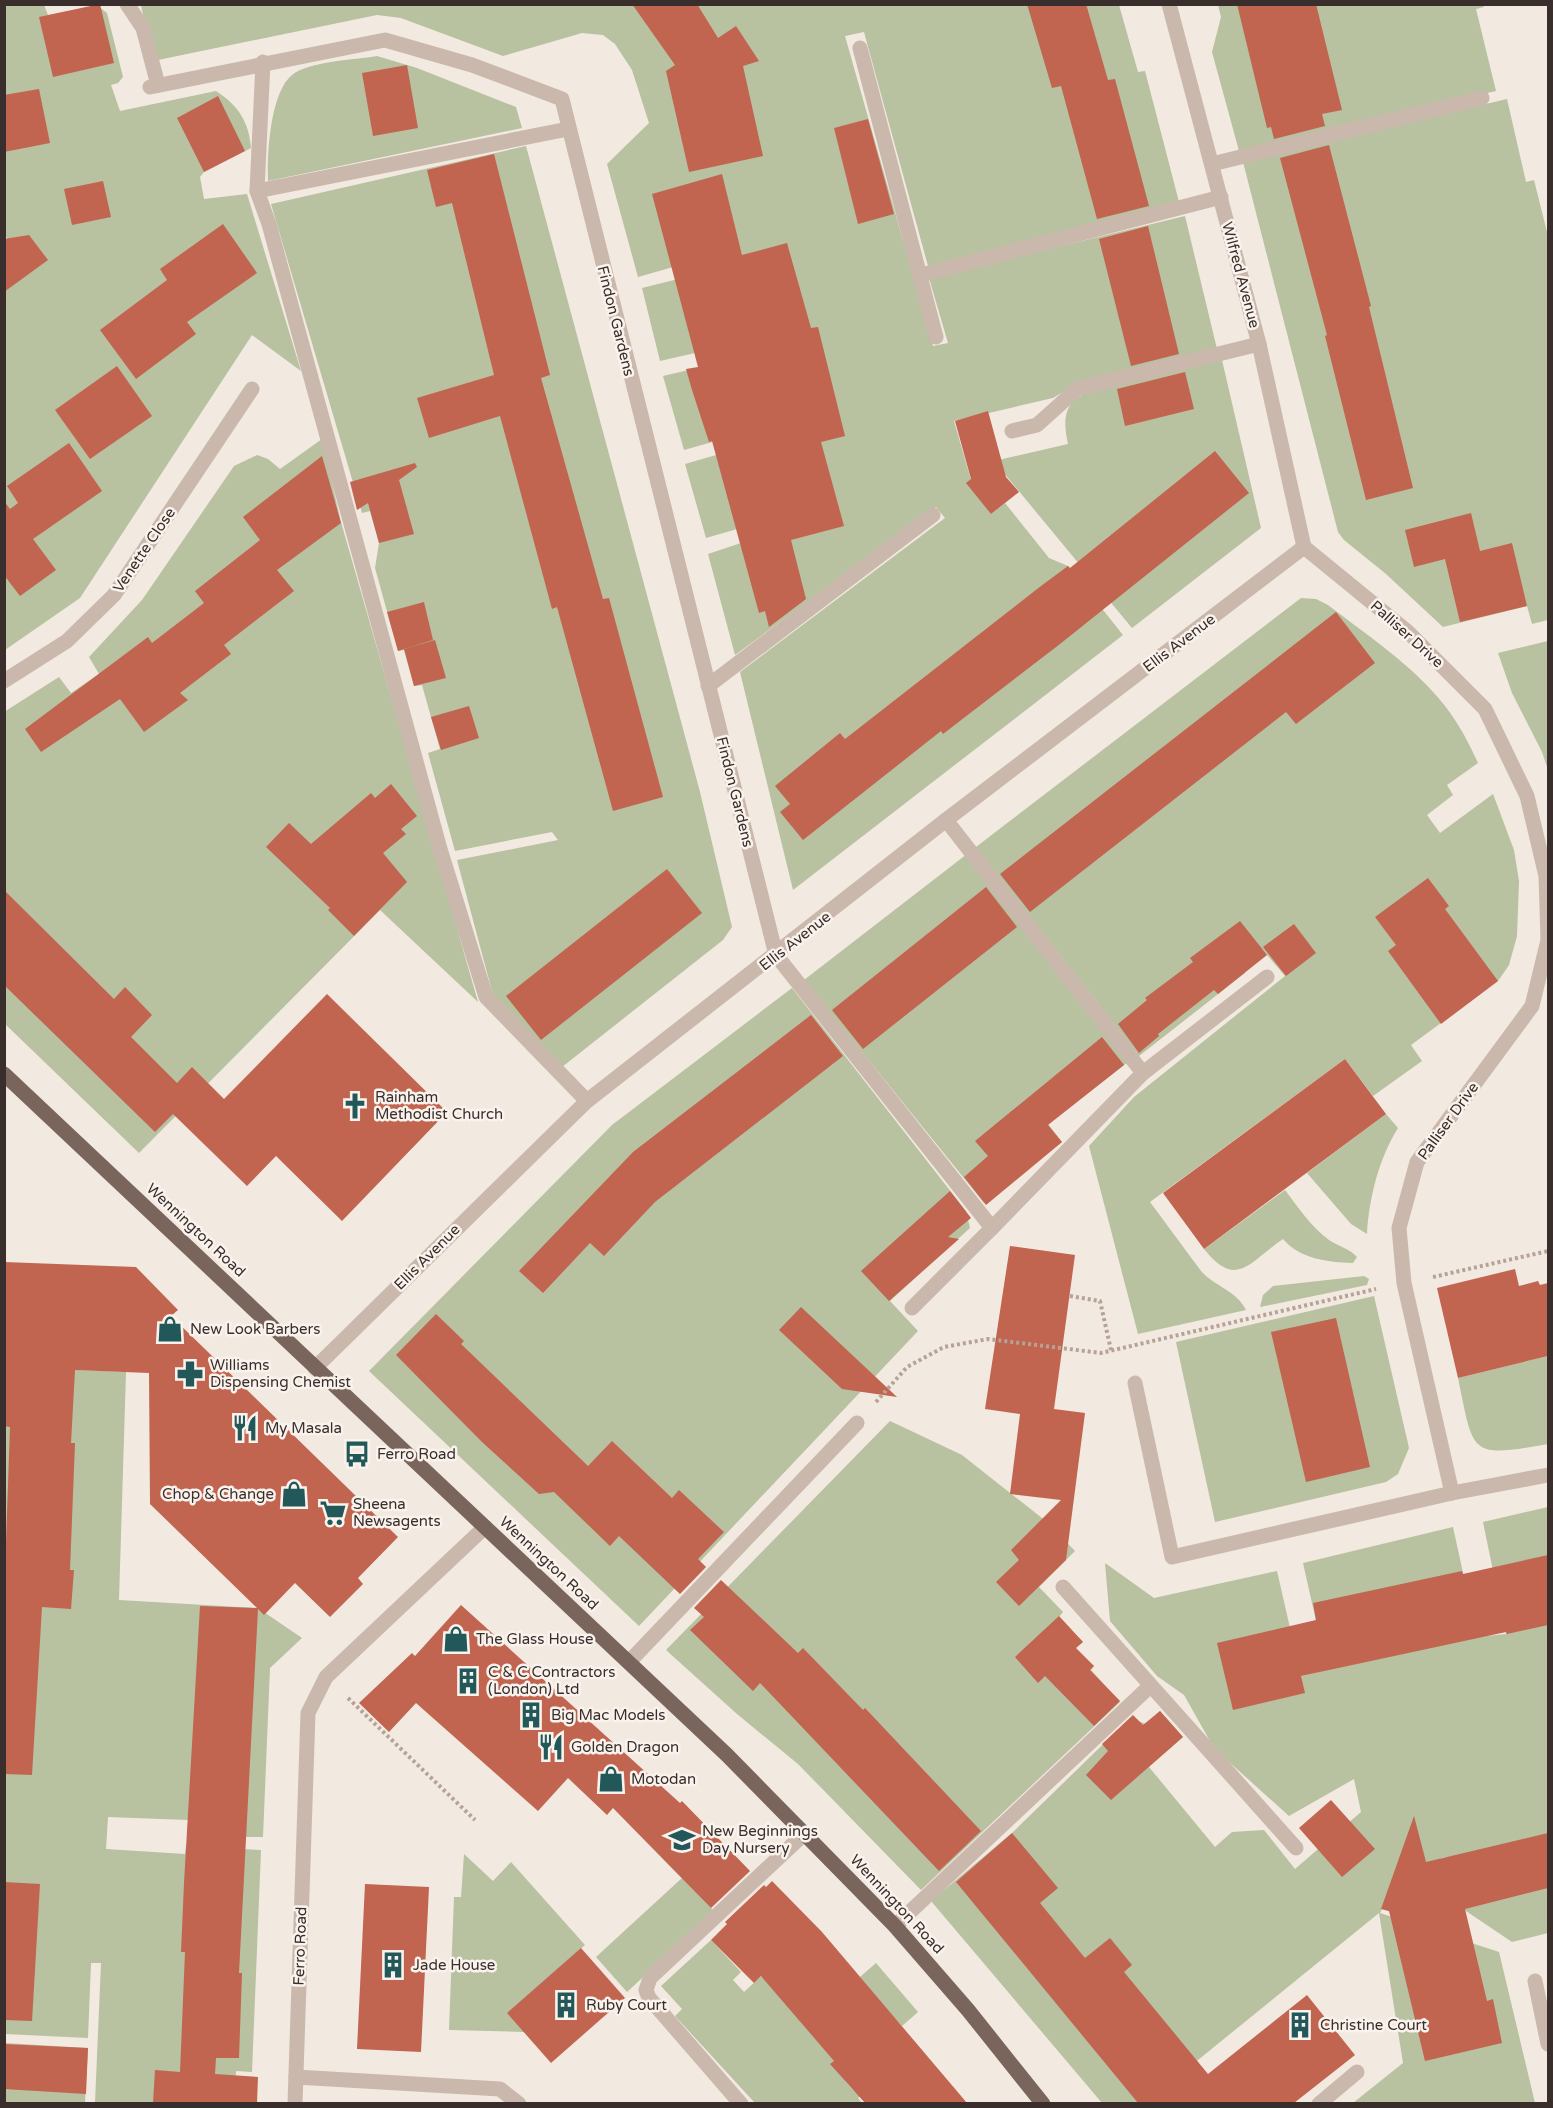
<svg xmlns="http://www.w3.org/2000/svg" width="1553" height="2108" viewBox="0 0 1553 2108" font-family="'Varela Round',sans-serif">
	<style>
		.green { fill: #b8c1a0 }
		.building { fill: #c16450 }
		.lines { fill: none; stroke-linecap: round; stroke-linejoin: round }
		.path { stroke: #b6a296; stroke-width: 4; stroke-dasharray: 3 3; stroke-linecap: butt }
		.minor { stroke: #cab8ac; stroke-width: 15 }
		.major { stroke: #7a655d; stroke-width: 15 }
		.labels { text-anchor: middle; stroke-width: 5; stroke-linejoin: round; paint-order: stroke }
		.street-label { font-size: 15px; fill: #392e2b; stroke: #faf3ed }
		.poi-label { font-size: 15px; fill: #392e2b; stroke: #faf3ed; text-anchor: start }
	</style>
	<rect width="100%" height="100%" fill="#f2e9e0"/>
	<g class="green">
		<path d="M5,5H44L48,15L98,6L107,13L123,77L118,83L111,85L120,111L216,91C238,105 249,122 251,148L204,172L200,177L204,199L247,194L301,371L252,335L80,598L5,650L4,241L7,238L4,234Z"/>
		<path d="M141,5H1119L1138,72L1145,71L1179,202L928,266L864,32L845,36L933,346L948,343L929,278L1185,216L1217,349L1073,386L1053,398L954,421L971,480L991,514L1005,503L1049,558L1068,566L1123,635L793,890L740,672L945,518L936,507L735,655L708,554L741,543L786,515L706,538L685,464L716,455L762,428L684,450L663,376L744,357L695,353L660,361L642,288L722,268L742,255L740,248L638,277L607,164L649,123L632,70L615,44L603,35L582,33L503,56L401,18L377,15L153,61Z"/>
		<path d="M1218,5H1483L1484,7L1476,9L1496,91L1239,151L1212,52L1221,17Z"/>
		<path d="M377,56L417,68L516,107L522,128L268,181C267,155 270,93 292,75C309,61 355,60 377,56Z"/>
		<path d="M1507,99L1526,182L1534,180L1548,236V620L1532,624L1527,606L1443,627L1386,574L1344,540L1338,532L1243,162Z"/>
		<path d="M526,146L700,792L732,927L723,940L562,1067L493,995L457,860L558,840L552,832L455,851L428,753L440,749L422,685L414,686L404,650L398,651L375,568L379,543L370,511L362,513L271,204Z"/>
		<path d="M1222,360L1261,528L1132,628L994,461L1068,444C1063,420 1063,404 1086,393Z"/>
		<path d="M322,439L341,522L478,1002L380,910L139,1153L5,1024L4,712L59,677L71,693L99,674L89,657L142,600L234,466L257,455L268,459L280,469Z"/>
		<path d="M1301,598L1316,599L1328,605C1368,636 1414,666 1445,706C1459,724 1469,743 1478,763L1447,785L1453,795L1427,815L1440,833L1493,794L1514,850L1519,881L1517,936L1509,965L1498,981L1411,1045L1422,1061L1373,1096L1345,1059L1150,1202L1201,1271C1215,1287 1236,1290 1246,1310L1138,1334L1089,1146L1134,1097L1285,976L1262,949L1239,965L1245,973L1139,1056L976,847Z"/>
		<path d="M1548,641V770L1542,752L1512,693L1498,653Z"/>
		<path d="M967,854L1128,1062L1048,1124L1062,1142L984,1203L804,980Z"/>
		<path d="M792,988L966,1211L970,1228L890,1301L918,1331L639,1626L369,1371L612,1125Z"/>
		<path d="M1386,1114L1398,1128C1379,1158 1369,1198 1367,1234L1351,1224L1307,1173Z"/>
		<path d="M1285,1190C1298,1207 1311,1227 1329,1240C1339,1247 1349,1248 1357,1257L1353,1263C1327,1262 1300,1259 1283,1239C1249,1262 1237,1290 1204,1249Z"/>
		<path d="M1364,1276L1369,1279L1367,1285L1260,1307L1263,1295L1273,1286Z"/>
		<path d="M1374,1296L1409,1448L1398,1474L1386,1482L1215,1522L1176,1342Z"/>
		<path d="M1548,1356V1444C1469,1458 1474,1455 1458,1378Z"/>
		<path d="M5,1367L126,1372L119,1600L258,1608L302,1638L270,1668L263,1837H245L188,1820L108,1817L106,1849L185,1854L186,1846L261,1850L252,2072L236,2071L234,2103H95L101,1963H91L88,2038L5,2034Z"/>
		<path d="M890,1421L962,1455L1047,1522L1075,1551L1039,1587L1063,1612L1059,1617L1083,1642L1074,1649L1094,1666L1091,1670L1120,1702L921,1890L798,1764L737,1714L666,1650Z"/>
		<path d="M1548,1507V1933L1512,1942L1463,1909L1449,1857L1441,1858L1422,1922L1382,1909L1380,1913L1499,1952L1535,2103H1353L1403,2063L1379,1913L1145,2103H1102L931,1901L1012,1833L1130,1718L1146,1724L1160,1711L1183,1737L1149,1767L1215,1847L1232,1832L1264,1830L1295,1869L1361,1812L1354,1779L1289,1816L1228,1761L1210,1741L1184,1695L1157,1676L1110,1621L1105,1563L1154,1598L1277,1571L1301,1676L1327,1670L1303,1563L1453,1527L1477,1637L1506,1634L1483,1522Z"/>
		<path d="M464,1854L493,1881L511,1862L585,1945L507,2013L525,2032L449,2030L454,1897H461Z"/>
		<path d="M682,1878L714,1911L627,1992L596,1957Z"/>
		<path d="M815,1926L822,1932L801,1950L804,1954L782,1972L790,1983L778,1994L797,2017L810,2007L821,2021L809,2031L820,2044L877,1998L860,1977L876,1963L918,2012L902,2026L885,2008L842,2048L845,2052L831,2064L853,2090L868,2079L873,2085L858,2098L862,2103H755L675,2016L682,2009L661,1986L711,1940L741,1972L733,1980L744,1992Z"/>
		<path d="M4,2043L88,2048L85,2103H5Z"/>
	</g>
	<g class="building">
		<path d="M100,4L114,63L53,77L39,17Z"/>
		<path d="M632,4H697L718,38L736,26L759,61L743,66L763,156L689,172L666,71L675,65Z"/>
		<path d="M1027,4H1086L1108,80L1115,79L1149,206L1097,219L1061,86L1052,88Z"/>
		<path d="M1237,4H1316L1342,110L1322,114L1325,126L1274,139L1271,127L1267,128Z"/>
		<path d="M407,65L418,128L373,136L362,73Z"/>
		<path d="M39,89L50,143L4,152V95Z"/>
		<path d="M218,96L245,151L204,172L177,118Z"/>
		<path d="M868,119L894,214L858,224L834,128Z"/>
		<path d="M1329,145L1371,306L1369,307L1413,488L1366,500L1325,336L1327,335L1280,158Z"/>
		<path d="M494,154L550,375L541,378L603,599L609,598L663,797L613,811L557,607L552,609L500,416L429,438L417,398L494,375L452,203L436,207L427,170Z"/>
		<path d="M722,174L742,255L787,243L811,328L818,327L845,436L821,442L844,526L791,540L806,599L769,627L765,611L759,613L712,441L709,442L692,390L686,369L698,367L652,194Z"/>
		<path d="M103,181L111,217L72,225L64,189Z"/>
		<path d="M223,224L257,273L187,322L196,334L136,379L100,330L167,280L160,269Z"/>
		<path d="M1148,226L1179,354L1131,366L1099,239Z"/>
		<path d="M29,235L48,260L4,292V239Z"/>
		<path d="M117,366L152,416L90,459L55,410Z"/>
		<path d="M1185,372L1194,409L1125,426L1117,389Z"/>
		<path d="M988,411L1006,477L1019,492L991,514L966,483L971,479L955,421Z"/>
		<path d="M69,443L102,491L33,539L56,570L20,596L4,575V501L10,509L18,503L7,486Z"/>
		<path d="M1215,451L1249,493L1060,644L943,734L941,731L803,840L780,812L790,804L775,786L840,733L845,739L1041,586L1068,566L1070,568Z"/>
		<path d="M322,456L341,523L277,570L294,591L224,645L231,654L180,693L188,700L144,732L120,699L41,752L25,729L148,637L152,643L204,603L195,591L260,540L243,517Z"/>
		<path d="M415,463L417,467L399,480L414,534L379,543L368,503L357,510L350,482Z"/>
		<path d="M1471,513L1480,551L1512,543L1527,606L1460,622L1445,559L1414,567L1405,530Z"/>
		<path d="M424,602L433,640L398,651L387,612Z"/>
		<path d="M1336,612L1375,663L1296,724L1286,712L1030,912L1000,874Z"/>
		<path d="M435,640L446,678L414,686L404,649Z"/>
		<path d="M469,706L479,738L441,750L431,717Z"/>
		<path d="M391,784L417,816L401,829L406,834L383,853L407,882L354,936L328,910L330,908L266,847L289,823L311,844L371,793L375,798Z"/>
		<path d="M667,869L702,913L541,1040L506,996Z"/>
		<path d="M1428,878L1449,906L1445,909L1498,981L1441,1024L1388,951L1396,945L1375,917Z"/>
		<path d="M986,887L1017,927L863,1049L832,1010Z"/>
		<path d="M4,890L114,999L125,987L152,1015L131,1037L177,1083L192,1067L224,1099L327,994L447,1112L342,1221L276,1156L247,1186L173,1114L155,1132L4,985Z"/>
		<path d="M1240,921L1267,955L1218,994L1214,990L1158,1034L1159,1036L1139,1053L1118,1024L1147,1000L1145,998L1193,962L1190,958Z"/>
		<path d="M1294,924L1316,953L1286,976L1263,947Z"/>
		<path d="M811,1015L843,1056L655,1202L604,1256L590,1243L543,1293L519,1271L633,1152Z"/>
		<path d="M1102,1037L1124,1065L1048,1125L1062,1142L986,1205L964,1177L988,1156L975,1141Z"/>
		<path d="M1345,1059L1386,1114L1204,1249L1163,1193Z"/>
		<path d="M950,1191L971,1218L948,1237L959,1239L889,1301L861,1271Z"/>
		<path d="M1010,1246L1075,1255L1054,1409L1085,1413L1066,1560L1019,1606L996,1582L1019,1560L1011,1550L1061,1500L1010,1494L1020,1414L985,1409Z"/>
		<path d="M4,1262L136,1267L178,1310L171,1316L398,1537L358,1578L363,1584L330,1617L295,1583L264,1615L258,1609L239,1973H242L239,2058H216L215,2074L258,2077L257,2103H153L155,2070L180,2072L185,1952H181L184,1883L200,1606L257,1608L150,1504L149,1373L75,1370L71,1443H75L70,1570H74L71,1609L42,1607L32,1775L4,1774V1600L10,1427L4,1426Z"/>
		<path d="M1515,1269L1519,1286L1538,1281L1540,1285L1548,1283V1356L1458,1378L1437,1288Z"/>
		<path d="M801,1307L897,1397L842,1389L779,1330Z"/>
		<path d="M436,1314L464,1341L461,1344L588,1466L612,1441L672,1498L679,1490L724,1532L698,1559L706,1567L680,1594L619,1536L610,1546L554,1492L539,1494L482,1442L396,1355Z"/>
		<path d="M1336,1318L1370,1467L1306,1482L1271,1332Z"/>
		<path d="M1548,1555V1625L1507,1634L1506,1632L1301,1676L1305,1693L1233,1710L1217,1643L1316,1620L1313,1603L1462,1571L1463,1574Z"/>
		<path d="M721,1580L798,1653L803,1648L863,1710L865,1708L981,1831L939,1871L760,1683L753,1691L690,1630L704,1617L694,1608Z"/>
		<path d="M461,1605L680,1803L682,1801L750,1871L711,1908L613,1808L607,1815L568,1778L538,1811L416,1703L389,1732L359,1703L412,1653L415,1656Z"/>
		<path d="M1059,1616L1083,1642L1076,1648L1094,1666L1090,1670L1120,1701L1094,1726L1045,1676L1038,1683L1015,1657Z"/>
		<path d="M1160,1711L1183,1737L1111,1800L1086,1775L1108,1751L1102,1744L1133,1715L1143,1725Z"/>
		<path d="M1331,1800L1375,1849L1342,1877L1299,1828Z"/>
		<path d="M1414,1816L1426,1862L1548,1833V1888L1465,1909L1487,2001L1493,1999L1502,2043L1425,2061L1389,1911L1381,1909Z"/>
		<path d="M1012,1833L1058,1888L1040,1903L1062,1930L1085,1958L1110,1938L1132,1965L1124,1972L1208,2074L1307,1995L1355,2055L1294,2103H1138L956,1882Z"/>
		<path d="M772,1881L822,1932L967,2103H865L830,2064L834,2061L761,1976L754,1983L711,1940L727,1924L725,1922L764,1885L766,1887Z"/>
		<path d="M4,1882L40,1884L32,2021L4,2020Z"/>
		<path d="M365,1884L429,1887L421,2052L357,2049Z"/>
		<path d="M581,1948L625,1998L551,2063L507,2013Z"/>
		<path d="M4,2044L88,2048L86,2094L4,2089Z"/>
	</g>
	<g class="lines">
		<g class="path">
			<path d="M1433,1277L1548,1251"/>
			<path d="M1070,1296L1100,1301L1111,1350"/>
			<path d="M876,1402L907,1367L944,1347L988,1339L1101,1353L1376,1289"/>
			<path d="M348,1698L475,1820"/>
		</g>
		<g class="minor">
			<path d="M127,4L143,28L158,85"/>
			<path d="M1169,4L1259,344L1304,547"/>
			<path d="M860,48L936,337"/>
			<path d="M263,62L257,191L269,224L440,849L486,997L587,1101"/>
			<path d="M150,87L385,40L472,65L562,99L776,955L992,1228L1143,1073L1267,977"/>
			<path d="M1212,164L1482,98"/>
			<path d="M257,191L568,129"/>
			<path d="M921,275L1221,197"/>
			<path d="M1012,431L1037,425L1077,389L1259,344"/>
			<path d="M1304,547L1408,632L1485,709L1527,796L1546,876L1548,940"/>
			<path d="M4,681L67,641L114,595L252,389"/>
			<path d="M708,686L933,515"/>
			<path d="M946,820L1143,1073"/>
			<path d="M912,1308L992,1228"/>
			<path d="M315,1368L587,1101L946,820L1304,547"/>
			<path d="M1135,1383L1172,1557L1452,1493L1548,1475"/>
			<path d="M1452,1493L1404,1283L1399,1228L1417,1162L1532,1006L1548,940"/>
			<path d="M1063,1587L1296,1848"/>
			<path d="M629,1662L857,1423"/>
			<path d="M895,1926L1149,1687"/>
			<path d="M1535,1981L1548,2044"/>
			<path d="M296,2077L500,2089L519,2104"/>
			<path d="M295,2104L308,1713L326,1677L485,1527"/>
			<path d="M741,2104L649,1998L646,1990L650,1978L805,1833"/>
			<path d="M1319,2104L1357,2072"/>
		</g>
		<path class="major" d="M4,1074L727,1755L895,1926L968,2010L1043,2104"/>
	</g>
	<defs>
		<g id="church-bare" transform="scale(2.07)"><path d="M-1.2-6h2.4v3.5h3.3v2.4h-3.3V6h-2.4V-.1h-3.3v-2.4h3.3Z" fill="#225859" stroke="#faf3ed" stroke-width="2.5" paint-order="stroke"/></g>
		<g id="shop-bare" transform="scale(2.07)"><path d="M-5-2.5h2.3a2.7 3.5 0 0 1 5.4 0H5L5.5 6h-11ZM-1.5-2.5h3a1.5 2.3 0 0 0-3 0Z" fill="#225859" stroke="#faf3ed" stroke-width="2.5" paint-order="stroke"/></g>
		<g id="pharmacy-bare" transform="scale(2.07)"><path d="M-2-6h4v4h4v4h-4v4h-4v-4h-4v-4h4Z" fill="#225859" stroke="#faf3ed" stroke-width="2.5" paint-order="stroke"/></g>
		<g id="restaurant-bare" transform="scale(2.07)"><path d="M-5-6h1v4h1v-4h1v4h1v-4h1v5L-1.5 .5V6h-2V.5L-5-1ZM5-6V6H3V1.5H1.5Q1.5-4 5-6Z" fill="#225859" stroke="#faf3ed" stroke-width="2.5" paint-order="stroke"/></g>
		<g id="bus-bare" transform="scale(2.07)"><path d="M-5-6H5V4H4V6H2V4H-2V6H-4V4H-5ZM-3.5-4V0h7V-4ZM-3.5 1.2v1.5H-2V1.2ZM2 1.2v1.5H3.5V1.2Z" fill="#225859" stroke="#faf3ed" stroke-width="2.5" paint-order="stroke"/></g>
		<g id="supermarket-bare" transform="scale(2.07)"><path d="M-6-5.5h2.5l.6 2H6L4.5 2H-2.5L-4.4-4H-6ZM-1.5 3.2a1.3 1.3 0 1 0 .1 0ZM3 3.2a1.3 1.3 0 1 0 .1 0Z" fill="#225859" stroke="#faf3ed" stroke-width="2.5" paint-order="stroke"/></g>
		<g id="building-bare" transform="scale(2.07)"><path d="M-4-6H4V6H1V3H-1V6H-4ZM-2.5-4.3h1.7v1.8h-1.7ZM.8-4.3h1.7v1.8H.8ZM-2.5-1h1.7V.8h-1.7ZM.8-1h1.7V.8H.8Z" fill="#225859" stroke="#faf3ed" stroke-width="2.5" paint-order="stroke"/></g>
		<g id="school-bare" transform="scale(2.07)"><path d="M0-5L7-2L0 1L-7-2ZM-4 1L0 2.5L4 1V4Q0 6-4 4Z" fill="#225859" stroke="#faf3ed" stroke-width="2.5" paint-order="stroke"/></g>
	</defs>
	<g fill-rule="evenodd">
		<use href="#church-bare" x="355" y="1106"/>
		<use href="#shop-bare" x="170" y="1329"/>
		<use href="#pharmacy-bare" x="190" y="1374"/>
		<use href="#restaurant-bare" x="245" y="1428"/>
		<use href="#bus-bare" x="357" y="1454"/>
		<use href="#shop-bare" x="294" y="1494"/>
		<use href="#supermarket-bare" x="333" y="1513"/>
		<use href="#shop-bare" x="456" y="1639"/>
		<use href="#building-bare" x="468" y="1681"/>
		<use href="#building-bare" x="531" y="1715"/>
		<use href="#restaurant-bare" x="551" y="1747"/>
		<use href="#shop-bare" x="611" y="1779"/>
		<use href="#school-bare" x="682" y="1840"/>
		<use href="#building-bare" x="393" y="1965"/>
		<use href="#building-bare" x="566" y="2005"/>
		<use href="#building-bare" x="1300" y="2025"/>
	</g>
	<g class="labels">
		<g class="street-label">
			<text transform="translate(1241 275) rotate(75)" y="5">Wilfred Avenue</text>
			<text transform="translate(616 321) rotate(76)" y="5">Findon Gardens</text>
			<text transform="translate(144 550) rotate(-56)" y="5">Venette Close</text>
			<text transform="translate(1407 634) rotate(42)" y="5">Palliser Drive</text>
			<text transform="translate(1179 643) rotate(-37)" y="5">Ellis Avenue</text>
			<text transform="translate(735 792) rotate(76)" y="5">Findon Gardens</text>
			<text transform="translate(795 941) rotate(-38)" y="5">Ellis Avenue</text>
			<text transform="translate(1448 1121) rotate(-54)" y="5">Palliser Drive</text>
			<text transform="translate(196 1230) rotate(43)" y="5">Wennington Road</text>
			<text transform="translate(427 1257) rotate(-45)" y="5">Ellis Avenue</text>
			<text transform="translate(549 1563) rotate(43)" y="5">Wennington Road</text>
			<text transform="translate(897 1904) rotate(47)" y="5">Wennington Road</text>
			<text transform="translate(300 1946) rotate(-88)" y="5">Ferro Road</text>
		</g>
		<g class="poi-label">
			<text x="375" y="1102">Rainham<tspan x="375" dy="17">Methodist Church</tspan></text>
			<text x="190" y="1334">New Look Barbers</text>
			<text x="210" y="1370">Williams<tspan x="210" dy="17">Dispensing Chemist</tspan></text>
			<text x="265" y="1433">My Masala</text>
			<text x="377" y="1459">Ferro Road</text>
			<text x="274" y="1499" text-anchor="end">Chop &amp; Change</text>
			<text x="353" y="1509">Sheena<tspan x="353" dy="17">Newsagents</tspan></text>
			<text x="476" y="1644">The Glass House</text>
			<text x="488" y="1677">C &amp; C Contractors<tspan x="488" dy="17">(London) Ltd</tspan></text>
			<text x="551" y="1720">Big Mac Models</text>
			<text x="571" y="1752">Golden Dragon</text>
			<text x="631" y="1784">Motodan</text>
			<text x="702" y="1836">New Beginnings<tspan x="702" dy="17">Day Nursery</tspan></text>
			<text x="413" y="1970">Jade House</text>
			<text x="586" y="2010">Ruby Court</text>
			<text x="1320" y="2030">Christine Court</text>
		</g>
	</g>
	<rect width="1553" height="2108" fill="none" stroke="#392e2b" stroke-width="12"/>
</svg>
